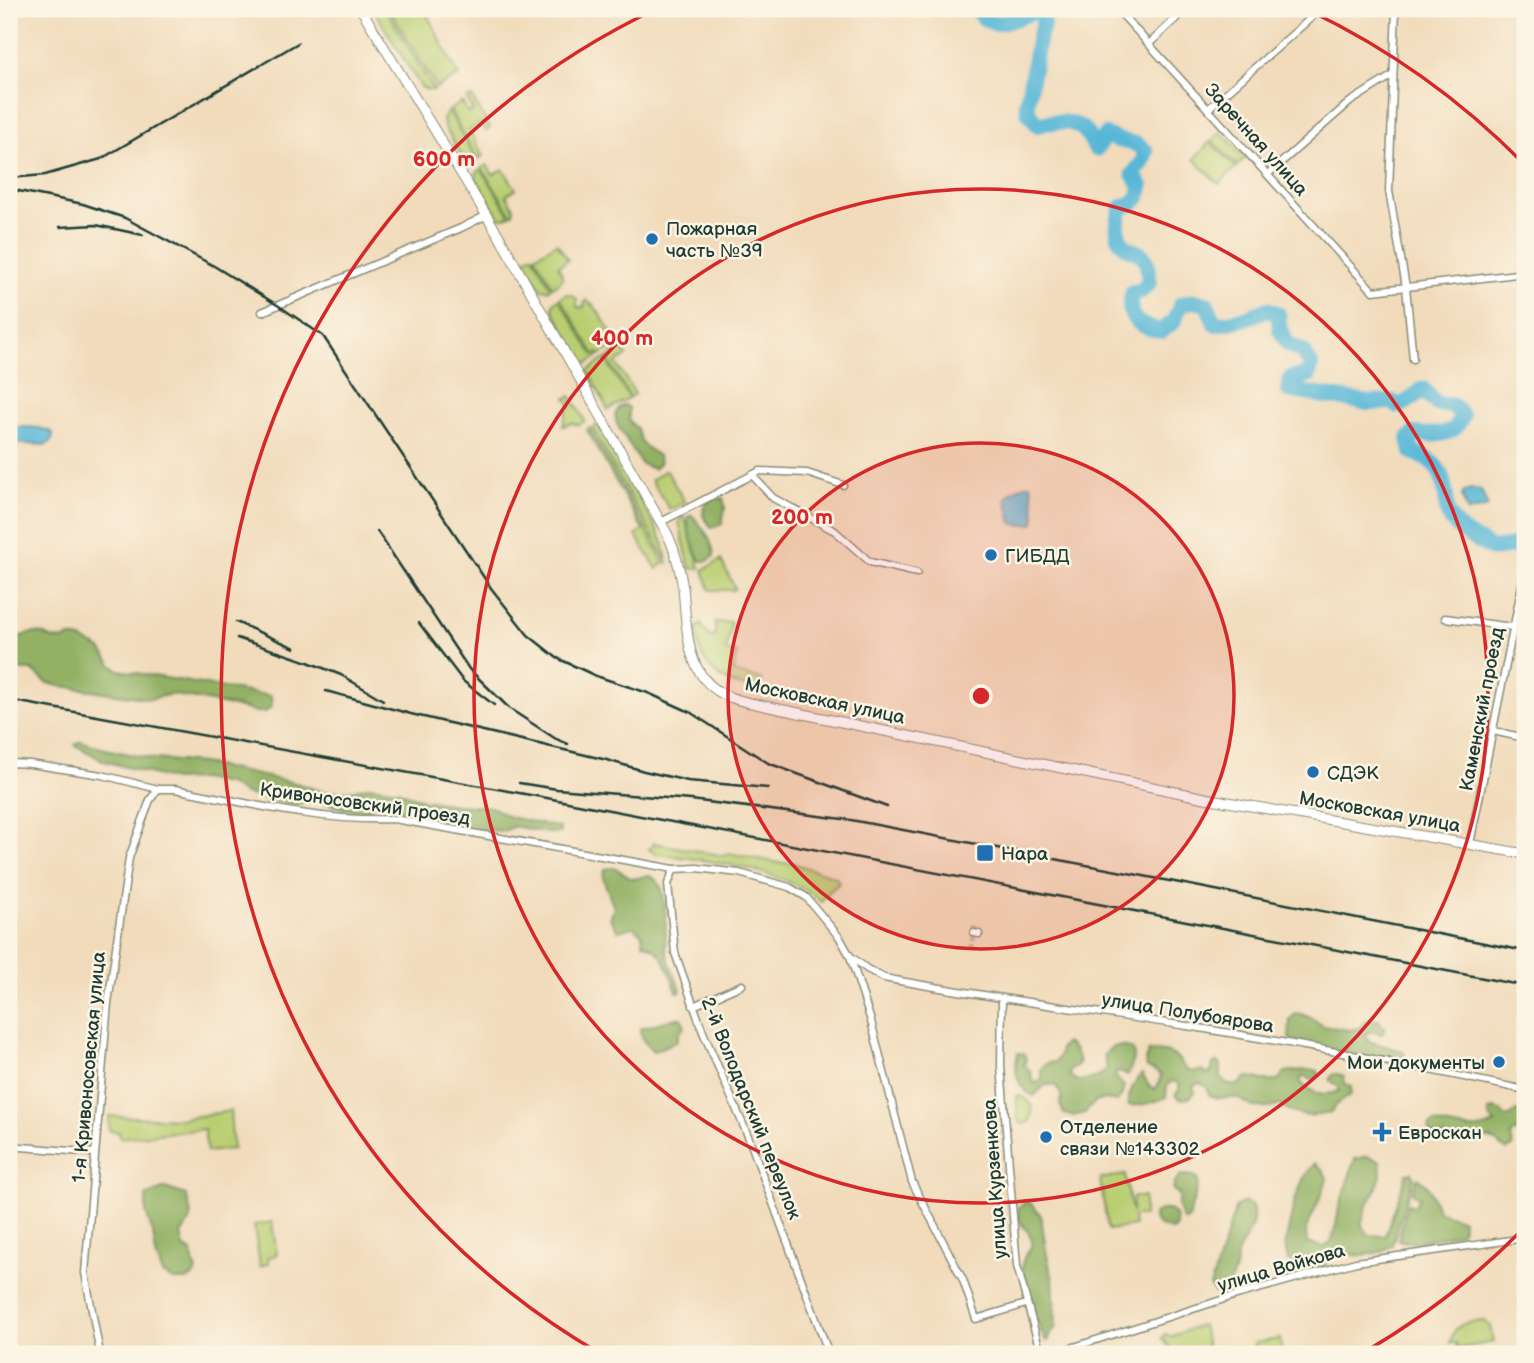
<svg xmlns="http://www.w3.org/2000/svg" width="1534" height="1363" viewBox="0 0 1534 1363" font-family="'Balsamiq Sans',sans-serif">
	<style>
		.green { fill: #b9ce71; stroke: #6c8652; stroke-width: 2 }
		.forest { fill: #92b163; stroke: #58774c; stroke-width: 2 }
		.water { fill: #59b7d7; stroke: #3c7a86; stroke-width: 2 }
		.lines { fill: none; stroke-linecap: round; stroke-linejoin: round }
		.river { stroke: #59b7d7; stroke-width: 16 }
		.street-tunnel { stroke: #c7bba0; stroke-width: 6; stroke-dasharray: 6 3; stroke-linecap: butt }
		.street-casing { stroke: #888c78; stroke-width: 9 }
		.secondary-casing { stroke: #888c78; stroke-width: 11 }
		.street { stroke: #fff; stroke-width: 6 }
		.secondary { stroke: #fff; stroke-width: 9 }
		.rail { stroke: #1f3d34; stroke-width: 2.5 }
		.ring { fill: none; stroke: #d62828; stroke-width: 3.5 }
		.poi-dot { fill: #1f6fb2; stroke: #fcf5e5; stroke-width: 2.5 }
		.labels { text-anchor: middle; stroke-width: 5; stroke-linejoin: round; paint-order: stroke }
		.street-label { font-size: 19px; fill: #1f3d34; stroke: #fcf5e5 }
		.poi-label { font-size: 19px; fill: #1f3d34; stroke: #fcf5e5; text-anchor: start }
		.centre { fill: #d62828; stroke: #fcf5e5; stroke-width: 3.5 }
		.ring-label { font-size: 21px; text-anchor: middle; font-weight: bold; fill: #d62828; stroke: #fcf5e5; stroke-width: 5; stroke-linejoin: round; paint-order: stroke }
	</style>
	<rect width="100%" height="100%" fill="#fcf5e5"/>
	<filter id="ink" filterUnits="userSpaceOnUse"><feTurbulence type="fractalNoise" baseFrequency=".0143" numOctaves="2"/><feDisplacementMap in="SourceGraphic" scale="14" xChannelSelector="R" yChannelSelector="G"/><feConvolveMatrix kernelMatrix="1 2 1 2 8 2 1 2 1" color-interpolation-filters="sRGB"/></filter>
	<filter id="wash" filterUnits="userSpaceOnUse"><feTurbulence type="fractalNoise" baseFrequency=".00686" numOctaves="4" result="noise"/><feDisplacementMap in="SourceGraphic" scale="28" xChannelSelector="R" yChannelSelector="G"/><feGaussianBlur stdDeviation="1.57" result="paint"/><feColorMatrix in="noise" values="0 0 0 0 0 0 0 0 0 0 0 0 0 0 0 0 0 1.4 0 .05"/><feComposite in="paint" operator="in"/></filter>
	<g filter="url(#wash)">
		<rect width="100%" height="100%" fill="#f1dbbb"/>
		<g class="green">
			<path d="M373,9H386L434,90H427L421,87Z"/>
			<path d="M389,9H424L459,76L437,88Z"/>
			<path d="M472,97L490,128L486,131L481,123L469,130L483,156L477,159L450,110L462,102L468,113L473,111L467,99Z"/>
			<path d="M448,111L476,159L467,165L444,126L443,120Z"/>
			<path d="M1220,132L1246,157L1237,166L1212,141Z"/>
			<path d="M1210,142L1236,167L1219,184L1194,159Z"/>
			<path d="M487,165L493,175L503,169L516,189L506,195L514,208L513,213L511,214L482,168Z"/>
			<path d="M481,169L510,215L504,218L499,217L475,179L478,171Z"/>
			<path d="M557,243L568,260L558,266C564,278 565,280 553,287L535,256Z"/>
			<path d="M533,255L551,288L548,290L541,289L524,260Z"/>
			<path d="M566,294L572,295L577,299V307L584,308L585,301L587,300L591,305L593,304L619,344L602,354L594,353L560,298Z"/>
			<path d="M559,299L593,354L600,355L587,364L584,363L554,312C551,306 553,302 559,299Z"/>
			<path d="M622,348L627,356L616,363L635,394L630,397L607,358Z"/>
			<path d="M605,359L629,398L608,410L588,371Z"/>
			<path d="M571,396L585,421L579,425L572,423L563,426L567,409L571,406L566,398Z"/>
			<path d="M598,425L657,530L663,543L668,564L592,428Z"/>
			<path d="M589,428L664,563L657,569L636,536L643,530L587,430Z"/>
			<path d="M666,470L685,502L670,510L651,480Z"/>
			<path d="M684,516L700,568L690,569L679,522V519Z"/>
			<path d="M721,560L735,588L733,590H710L703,570Z"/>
			<path d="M730,622L731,627L726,651L737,654L733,672L761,679L762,682L759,687L756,688C747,687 737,686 729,682C708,672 695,651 697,628L701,624L709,637L715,636V623Z"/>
			<path d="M654,843L725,856L728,853L779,863H792L836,877L839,883L829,892L821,902C790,870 700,859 656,854L649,849Z"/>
			<path d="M1017,1096C1032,1097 1035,1110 1029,1122L1023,1124L1019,1122L1017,1117Z"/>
			<path d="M230,1111L233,1149L207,1152L204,1129L120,1138L119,1132L109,1130V1116L180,1119Z"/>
			<path d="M1125,1175L1132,1213L1133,1197H1144V1216H1133L1134,1226L1108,1230L1100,1179Z"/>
			<path d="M272,1222L277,1255L268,1257L269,1264L260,1266L254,1225Z"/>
			<path d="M1484,1321L1490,1326L1493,1342L1457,1349L1456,1343H1450C1457,1320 1462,1324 1484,1321Z"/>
			<path d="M1202,1325L1209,1354H1175L1162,1338L1166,1334L1169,1337Z"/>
			<path d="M1280,1339L1282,1354H1256L1254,1343Z"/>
		</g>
		<g class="forest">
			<path d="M625,405L629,408V421L637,429L641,443L658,456L660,462L654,469L641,464L617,424L615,415L619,408Z"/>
			<path d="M723,498L725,508L722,524L712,528L703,516L704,505L712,499Z"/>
			<path d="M692,515C702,527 713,540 714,556L708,561H700C694,547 687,532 688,517Z"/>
			<path d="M33,633L43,634L51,638L61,640L70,637L81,639L101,649L112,665L119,670L271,696L272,706L265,712H255L246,709L171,694L151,699L55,685L46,682L32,670L9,669V639Z"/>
			<path d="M81,741L105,749L154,759L201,763L295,783L324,792L351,791L371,786L397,790L422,800L454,805L491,807L510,817L560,828V833H548L514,826L504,831L485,830L400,810L389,800H378L366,812L344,809L315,799L298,806L245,794L228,784L202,779L174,780L104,761L75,745Z"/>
			<path d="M613,868C623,870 624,876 631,878C639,881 644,873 652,877C671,886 664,933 666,949C668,963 676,978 681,990L680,992H677C669,972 665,950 643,943L642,934L634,927L618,931L610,918L614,908L603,878L605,869Z"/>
			<path d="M1297,1013L1310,1017L1323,1026L1351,1030L1359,1028L1367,1020H1378L1385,1028L1382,1034L1373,1031L1365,1034L1368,1041L1403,1051L1405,1054L1402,1061L1393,1062L1303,1045L1289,1039L1290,1019Z"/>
			<path d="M676,1018H681L685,1026L680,1032L676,1042L653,1051L643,1040L640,1031L641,1028Z"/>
			<path d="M1065,1043C1074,1047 1078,1054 1079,1064L1071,1069L1069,1075L1077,1081C1090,1080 1100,1078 1107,1068L1104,1055L1112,1047L1122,1046L1133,1050L1134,1059L1128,1075L1118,1072L1115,1074L1117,1079L1124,1086L1122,1094L1117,1102C1101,1098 1095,1099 1085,1113L1074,1116L1064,1114L1060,1105L1062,1096L1055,1085H1045L1034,1096C1017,1089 1013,1070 1018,1053L1024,1054L1026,1059L1024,1065C1030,1069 1032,1073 1032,1081L1037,1083L1041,1080V1069L1047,1063L1055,1062L1060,1055V1048Z"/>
			<path d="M1149,1051C1157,1051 1166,1051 1173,1055C1186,1062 1182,1077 1203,1070L1205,1074L1211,1073L1213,1064L1217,1061L1221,1065V1078L1229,1085H1238L1247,1077C1263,1077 1273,1090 1285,1072C1298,1072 1305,1068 1318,1071L1320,1075L1317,1078L1311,1080L1306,1076L1301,1077V1083C1311,1093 1326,1097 1339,1091V1087L1331,1082L1330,1078L1334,1074H1339L1343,1076L1345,1083L1351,1087V1094C1343,1102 1335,1103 1330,1113C1310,1117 1297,1118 1281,1105L1270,1108L1253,1107L1238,1098H1218L1209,1095L1207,1087L1200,1083L1193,1086L1195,1092L1189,1098L1180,1099L1175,1095L1179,1090V1083L1172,1081L1167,1086L1166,1097C1157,1102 1137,1107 1128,1105C1128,1096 1135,1079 1142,1074L1149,1086L1155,1089L1159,1082L1161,1075L1153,1070L1147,1068L1145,1060Z"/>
			<path d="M1494,1109L1501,1111L1504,1116L1509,1117L1516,1111L1525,1112V1146L1521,1136L1517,1131L1511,1135L1513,1147L1507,1150C1501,1148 1499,1144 1494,1141C1483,1135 1471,1140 1460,1139C1451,1138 1441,1136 1432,1135L1429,1132L1430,1125L1435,1123C1455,1127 1477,1135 1495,1123L1489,1117V1111Z"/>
			<path d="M1367,1156L1380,1161L1381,1175L1376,1190L1367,1206L1361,1224L1369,1235L1385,1236L1407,1173L1412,1172L1414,1177L1392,1245C1384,1253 1366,1256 1354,1255C1342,1254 1346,1251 1332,1255L1324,1267L1304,1268L1288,1261L1285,1245L1295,1200L1304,1177L1315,1163L1323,1170L1327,1178L1322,1194L1306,1229L1307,1243L1324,1247L1331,1242L1336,1225L1339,1208L1355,1159Z"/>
			<path d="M1181,1175L1193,1176L1198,1180V1185L1188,1219L1185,1221L1182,1219C1181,1215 1178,1209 1178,1205C1179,1195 1182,1197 1173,1190L1175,1182Z"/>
			<path d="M1417,1178C1431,1183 1432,1199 1438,1211L1463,1220V1226L1461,1232C1445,1236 1413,1246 1398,1240L1408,1204L1415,1206L1419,1197L1412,1193Z"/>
			<path d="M165,1188L186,1195C192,1214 194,1218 181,1234L184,1248L192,1252L193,1262L197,1271L194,1276L186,1280H173L163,1274L156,1255L153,1234L146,1212V1196Z"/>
			<path d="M1028,1202L1034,1206L1041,1216L1046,1251L1053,1280L1056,1327L1050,1334L1048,1341L1044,1339C1039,1323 1030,1310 1026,1294C1024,1284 1021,1271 1023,1261C1024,1254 1032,1250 1032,1242C1032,1233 1022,1226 1018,1219V1209L1023,1204Z"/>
			<path d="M1245,1202L1252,1206C1257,1227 1246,1235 1238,1252C1236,1257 1237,1263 1235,1269C1233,1278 1230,1280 1229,1290L1223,1295L1215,1293L1210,1287L1236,1206Z"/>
			<path d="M1161,1210H1169L1175,1214L1176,1227L1172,1230C1163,1227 1153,1226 1154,1214Z"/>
		</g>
		<g class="water">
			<path d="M9,427C23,427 40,426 53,433C53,439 52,442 46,445L9,443Z"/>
			<path d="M1031,484L1035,513L1034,523L1033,524L1019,525L1012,523L1006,498C1013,490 1021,485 1031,484Z"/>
			<path d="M1472,489L1481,490L1488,507L1468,512L1462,497L1464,491Z"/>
		</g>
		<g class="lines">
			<path class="river" d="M977,9C991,35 1014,18 1035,11L1043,16V26L1039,36L1027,102L1028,112L1038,125C1049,121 1073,120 1083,129C1088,133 1092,143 1096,149L1106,135L1118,140L1136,144L1146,151L1142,163L1133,174L1141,186L1139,197L1131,204L1122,207C1117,221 1113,239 1128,248C1133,251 1139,252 1143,256C1149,263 1148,275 1149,283L1141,291L1133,292C1124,318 1138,327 1162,331L1174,321L1181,304L1194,301L1207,304L1215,324C1234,322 1250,318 1267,309L1278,314L1280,330L1288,344L1302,351L1311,364L1309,375L1291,378L1288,390L1369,403L1393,402L1397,406L1407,402L1423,389L1437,404L1454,406L1462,416C1460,420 1459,424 1456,427C1447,437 1426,435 1414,434L1409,439L1412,452C1437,461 1443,471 1446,497C1446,502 1446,510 1448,514C1456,531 1477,540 1492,549L1514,546L1525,539"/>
		</g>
	</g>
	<g filter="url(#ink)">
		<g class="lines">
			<path class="street-tunnel" d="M971,950L975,926"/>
			<g class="street-casing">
				<g id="street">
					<path d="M1117,9L1373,291L1525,273"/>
					<path d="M1396,9L1389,191L1406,287L1413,359"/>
					<path d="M1149,44L1186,9"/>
					<path d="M1208,109L1321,9"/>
					<path d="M1268,174L1350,102L1393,75"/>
					<path d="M262,312L461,228L487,215"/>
					<path d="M752,475L773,498L835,531L870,562L917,573"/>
					<path d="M661,522L760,471L807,473L843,485"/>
					<path d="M1445,618L1512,627"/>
					<path d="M1493,731L1525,738"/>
					<path d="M10,763L30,764L102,775L158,789H175C247,803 320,822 394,819L674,869L697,868L739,873L789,887L806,897L840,938L850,956L871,1021L912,1182L963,1280L976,1319L1026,1304"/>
					<path d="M1470,844L1523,580"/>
					<path d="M674,869L668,884L675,953L703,1032L748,1136L829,1354"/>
					<path d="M974,933L979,934"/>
					<path d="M850,956L867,969L884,978C984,997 1086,1010 1187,1026C1300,1044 1413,1066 1525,1090"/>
					<path d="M1002,999L1001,1066L1017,1266L1041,1354"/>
					<path d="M693,1006L742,985"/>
					<path d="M9,1146L95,1153"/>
					<path d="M100,1354L85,1273L108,1003L129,858L150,800L158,789"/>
					<path d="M1052,1354L1240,1294L1356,1262L1525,1238"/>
				</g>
			</g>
			<g class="secondary-casing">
				<path id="secondary" d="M361,9L499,236L668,535C676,553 680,569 683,588C687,625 684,674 723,694C736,701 751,703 765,706L1205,798L1525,854"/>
			</g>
			<use href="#street" class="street"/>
			<use href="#secondary" class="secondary"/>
			<g class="rail">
				<path d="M9,178L45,175L101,159L298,43"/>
				<path d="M9,189L83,204L125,218L214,266L279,306L323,336L491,588L528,635L557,658L596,676L648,693L690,712L768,763L887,807"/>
				<path d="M60,227L96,225L143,235"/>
				<path d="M377,531L469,669L510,709L556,739L568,744"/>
				<path d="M236,622L295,648"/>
				<path d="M419,623L463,681L494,705"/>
				<path d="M237,638L308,662L341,675L383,700"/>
				<path d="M326,691L411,714L607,760L644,771L688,781L768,788"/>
				<path d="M9,700L547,798L1525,986"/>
				<path d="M519,783L557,789L691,800L851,820L1180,883L1525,951"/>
			</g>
		</g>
	</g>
	<circle cx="981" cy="696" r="253" fill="#d62828" fill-opacity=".12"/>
	<g class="ring">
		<circle cx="981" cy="696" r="253"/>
		<circle cx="981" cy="696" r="507"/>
		<path d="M1523 1229A760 760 0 0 1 1361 1354M601 1354A760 760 0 0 1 654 10M1308 10A760 760 0 0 1 1523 163"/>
	</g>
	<g class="poi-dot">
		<circle cx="652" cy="239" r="7"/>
		<circle cx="991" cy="555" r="7"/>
		<circle cx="1313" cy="772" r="7"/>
		<rect x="976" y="844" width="18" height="18" rx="3.5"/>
		<circle cx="1499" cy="1062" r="7"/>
		<path d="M1378.5 1121.5h7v7h7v7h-7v7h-7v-7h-7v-7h7z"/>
		<circle cx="1046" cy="1137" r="7"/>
	</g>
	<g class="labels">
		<g class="street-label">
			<text transform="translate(1257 139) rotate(48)" y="7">Заречная улица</text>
			<text transform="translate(825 700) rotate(12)" y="7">Московская улица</text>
			<text transform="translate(1481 709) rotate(-79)" y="7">Каменский проезд</text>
			<text transform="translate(365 803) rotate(8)" y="7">Кривоносовский проезд</text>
			<text transform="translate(1380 811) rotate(10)" y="7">Московская улица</text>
			<text transform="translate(1188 1012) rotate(9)" y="7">улица Полубоярова</text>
			<text transform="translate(88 1067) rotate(-85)" y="7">1-я Кривоносовская улица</text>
			<text transform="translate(752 1108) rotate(68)" y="7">2-й Володарский переулок</text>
			<text transform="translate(994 1179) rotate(-94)" y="7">улица Курзенкова</text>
			<text transform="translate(1281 1267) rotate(-16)" y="7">улица Войкова</text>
		</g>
		<g class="poi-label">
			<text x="666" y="235">Пожарная<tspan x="666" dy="22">часть №39</tspan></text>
			<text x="1005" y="562">ГИБДД</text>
			<text x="1327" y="779">СДЭК</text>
			<text x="1001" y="860">Нара</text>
			<text x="1485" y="1069" text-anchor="end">Мои документы</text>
			<text x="1060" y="1133">Отделение<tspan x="1060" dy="22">связи №143302</tspan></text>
			<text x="1398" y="1139">Евроскан</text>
		</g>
	</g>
	<circle cx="981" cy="696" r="10" class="centre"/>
	<g class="ring-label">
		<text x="444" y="166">600 m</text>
		<text x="622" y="345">400 m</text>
		<text x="802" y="524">200 m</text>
	</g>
	<rect width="1534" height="1363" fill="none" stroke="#fcf5e5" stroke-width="35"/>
</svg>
